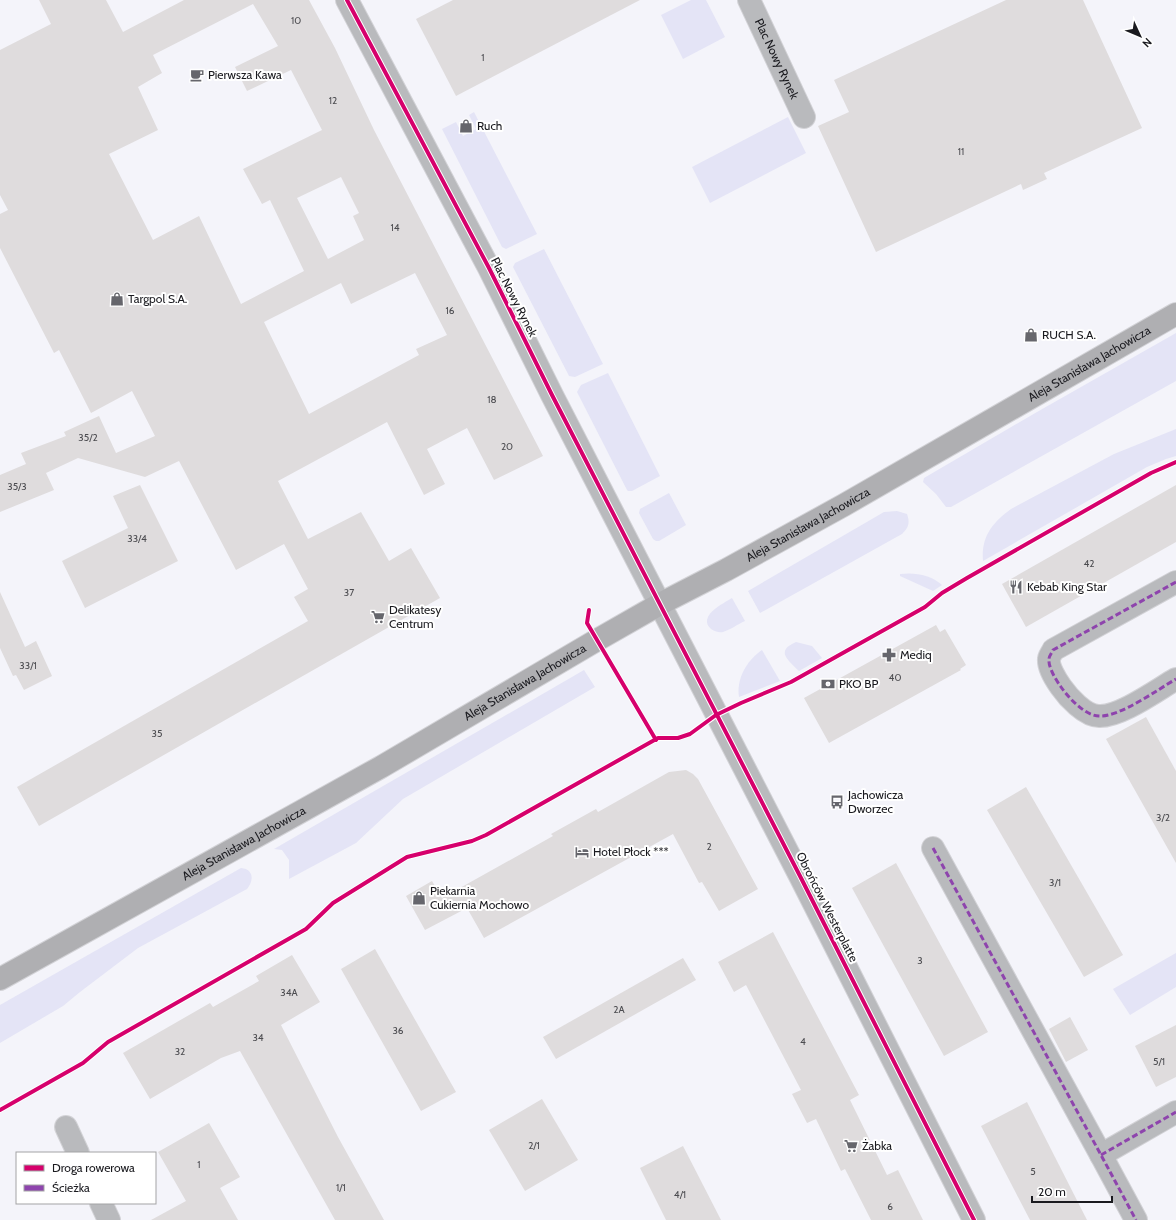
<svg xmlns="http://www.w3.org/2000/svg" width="1176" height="1220" viewBox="0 0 1176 1220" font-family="Cabin,sans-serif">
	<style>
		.green { fill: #e4e4f6 }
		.building { fill: #dfdcdd; fill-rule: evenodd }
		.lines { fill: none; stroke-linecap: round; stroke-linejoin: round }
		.street-casing { stroke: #d2d2d6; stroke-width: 24 }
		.secondary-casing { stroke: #d2d2d6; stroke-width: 24 }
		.street { stroke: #b9babd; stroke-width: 22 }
		.secondary { stroke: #afafb2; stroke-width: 22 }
		.quiet { stroke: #8e44ad; stroke-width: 3; stroke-dasharray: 6 3; stroke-linecap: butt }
		.cycleway-casing { stroke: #fff; stroke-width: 6 }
		.cycleway { stroke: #d6006c; stroke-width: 4 }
		.labels { text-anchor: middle; stroke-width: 4; stroke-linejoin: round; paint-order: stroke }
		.number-label { font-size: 10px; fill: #4c4c50 }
		.street-label { font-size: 12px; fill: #1a1a1f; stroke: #fff }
		.poi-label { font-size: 12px; fill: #1a1a1f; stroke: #fff; text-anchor: start }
	</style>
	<rect width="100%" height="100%" fill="#f4f4fa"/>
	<g class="green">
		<path d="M691,0H706L725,37L683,59L661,15Z"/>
		<path d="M474,112L537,234L506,249L502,247L442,129L456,122L463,136L476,129L469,115Z"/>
		<path d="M788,117L806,153L710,203L692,167Z"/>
		<path d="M544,249L603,364L575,377L569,376L567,372L513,267L515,263Z"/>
		<path d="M1176,333V381L951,507H946L936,494L923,482L924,478L1037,412Z"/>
		<path d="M608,373L660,476L632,491H628L627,490L577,392L581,385Z"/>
		<path d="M1176,429V456L1166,459L1147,467L983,561C981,537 992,523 1011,509L1114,454Z"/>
		<path d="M669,493L686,525L659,541H656L653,539L639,513L640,509Z"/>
		<path d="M897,511L907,514C910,523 909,527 902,534L760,613L748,591L884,512Z"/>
		<path d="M900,574C915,572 931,575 942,585L933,591L900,576Z"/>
		<path d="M732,598L745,621C738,624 730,630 723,632C719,633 714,631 711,629C697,616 724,603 732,598Z"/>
		<path d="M796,642L812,646L822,658L799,671C788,660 775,651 796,642Z"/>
		<path d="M762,650L780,681L739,697C736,679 747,660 762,650Z"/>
		<path d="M584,670L595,687L403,799L356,843L289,879V860L282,850L274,849Z"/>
		<path d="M241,868C254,869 254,881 247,889L138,948L80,992L63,1006L0,1043V1005Z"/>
		<path d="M1176,953V987L1130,1015L1113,989Z"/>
	</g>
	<g class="building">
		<path d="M39,0H106L123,32L184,0H309L335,48L374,130L543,456L494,480L467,428L427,449L445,484L424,495L387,422L278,481L308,539L361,512L389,561L411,548L440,598L39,826L17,787L308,621L294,597L308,589L284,544L236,570L179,461L145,477L78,458L46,473L54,490L0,512V475L26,464L21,453L66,436L64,432L99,416L116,453L155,436L132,391L91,413L59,350L54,353L0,248V214L8,210L0,195V50L51,24ZM253,4L278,46L235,67L247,91L291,70L322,130L243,169L262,204L270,200L304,271L241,304L199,216L153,240L109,154L158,130L138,87L162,73L153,55ZM341,177L359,213L353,216L364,240L328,259L297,198ZM415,273L447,335L416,349L419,355L309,414L264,322L341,283L351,304Z"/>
		<path d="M453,0H640L456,96L416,19Z"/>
		<path d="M1006,0H1083L1142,128L1044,173L1047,179L1023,190L1021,184L876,252L818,126L849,112L834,80Z"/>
		<path d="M140,485L178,561L85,608L62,561L128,528L113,496Z"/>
		<path d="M1176,485V542L1026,627L1002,584Z"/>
		<path d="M0,592L25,647L36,641L52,676L24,690L16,675L13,676L0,648Z"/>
		<path d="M936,625L940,632L945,629L966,665L960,669L961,670L829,743L804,698Z"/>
		<path d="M1146,717L1176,771V863L1106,739Z"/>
		<path d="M686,770L693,774L698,779L758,889L719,911L702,882L699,883L673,834L484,938L467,908L425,930L406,896L432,881L442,898L553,836L551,834L596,809L598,812L669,772Z"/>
		<path d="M1026,787L1123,955L1084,977L987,810Z"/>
		<path d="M896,863L988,1032L944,1056L852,888Z"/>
		<path d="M773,932L859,1095L850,1100L887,1175L898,1170L923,1220H871L845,1169L841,1171L816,1119L807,1123L792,1094L801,1090L746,985L734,992L718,962Z"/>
		<path d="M375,949L456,1092L421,1111L341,969Z"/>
		<path d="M292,955L320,1002L281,1025L338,1137L384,1220H335L240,1051L221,1058L150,1099L123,1053L210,1003L213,1007L259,981L256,976Z"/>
		<path d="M683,958L696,980L556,1059L543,1037Z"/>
		<path d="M1070,1017L1088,1050L1066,1062L1049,1029Z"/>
		<path d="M1176,1025V1077L1156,1087L1135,1046Z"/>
		<path d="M542,1099L578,1160L525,1191L489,1130Z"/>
		<path d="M1027,1102L1087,1220H1030L981,1126Z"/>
		<path d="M209,1123L240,1177L220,1188L238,1220H151L186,1201L158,1152Z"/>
		<path d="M683,1146L721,1220H666L640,1168Z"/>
	</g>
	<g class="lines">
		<g class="street-casing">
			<g id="street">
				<path d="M347,0L489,268L552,395L801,878L974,1220"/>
				<path id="s1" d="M749,0L804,117"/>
				<path d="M1176,582L1053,650C1052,653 1049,656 1049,659C1048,667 1056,680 1061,687C1068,697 1085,716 1099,716C1120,717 1157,690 1176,679"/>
				<path d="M933,848L1101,1155L1136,1220"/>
				<path d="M66,1127L78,1153"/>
				<path d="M1101,1155L1176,1112"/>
				<path d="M101,1203L109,1220"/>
			</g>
		</g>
		<g class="secondary-casing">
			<g id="secondary">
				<path id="s2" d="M0,979L381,767L597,640L660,604L726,570L844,505L1176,314"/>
			</g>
		</g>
		<use href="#street" class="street"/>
		<use href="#secondary" class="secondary"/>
		<g class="quiet">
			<path d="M1176,582L1053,650C1052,653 1049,656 1049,659C1048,667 1056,680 1061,687C1068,697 1085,716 1099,716C1120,717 1157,690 1176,679"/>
			<path d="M933,848L1101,1155L1136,1220"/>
			<path d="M1101,1155L1176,1112"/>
		</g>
		<g class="cycleway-casing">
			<g id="cycleway">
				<path d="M347,0L489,268L552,395L801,878L974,1220"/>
				<path d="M589,610L587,623L656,740"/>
				<path d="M0,1110L83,1063L108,1042L306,929L333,903L407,857L472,841L486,835L658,738H678L690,734L716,715L741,703L791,682L925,607L942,593L967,578L1151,473L1176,462"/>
			</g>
		</g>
		<use href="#cycleway" class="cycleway"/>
	</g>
	<defs>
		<g id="cafe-bare" transform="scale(1.08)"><path d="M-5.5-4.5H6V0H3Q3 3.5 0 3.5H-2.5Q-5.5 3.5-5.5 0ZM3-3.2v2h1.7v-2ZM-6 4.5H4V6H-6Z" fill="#66666c" stroke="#fff" stroke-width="2.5" paint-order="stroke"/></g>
		<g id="shop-bare" transform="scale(1.08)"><path d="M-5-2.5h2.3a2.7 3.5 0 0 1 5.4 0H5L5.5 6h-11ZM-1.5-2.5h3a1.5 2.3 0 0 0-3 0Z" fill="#66666c" stroke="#fff" stroke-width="2.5" paint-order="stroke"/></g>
		<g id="restaurant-bare" transform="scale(1.08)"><path d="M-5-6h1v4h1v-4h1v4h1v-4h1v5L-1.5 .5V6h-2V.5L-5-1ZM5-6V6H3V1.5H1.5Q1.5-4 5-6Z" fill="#66666c" stroke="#fff" stroke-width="2.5" paint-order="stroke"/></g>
		<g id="supermarket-bare" transform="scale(1.08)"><path d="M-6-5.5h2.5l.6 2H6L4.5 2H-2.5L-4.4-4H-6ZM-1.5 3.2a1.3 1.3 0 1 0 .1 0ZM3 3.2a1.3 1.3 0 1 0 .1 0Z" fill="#66666c" stroke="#fff" stroke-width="2.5" paint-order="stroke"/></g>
		<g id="pharmacy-bare" transform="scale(1.08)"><path d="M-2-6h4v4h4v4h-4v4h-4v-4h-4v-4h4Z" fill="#66666c" stroke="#fff" stroke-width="2.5" paint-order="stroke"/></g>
		<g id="bank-bare" transform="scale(1.08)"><path d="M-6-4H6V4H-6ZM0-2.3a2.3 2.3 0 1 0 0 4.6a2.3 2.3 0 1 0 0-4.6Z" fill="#66666c" stroke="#fff" stroke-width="2.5" paint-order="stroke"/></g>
		<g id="bus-bare" transform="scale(1.08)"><path d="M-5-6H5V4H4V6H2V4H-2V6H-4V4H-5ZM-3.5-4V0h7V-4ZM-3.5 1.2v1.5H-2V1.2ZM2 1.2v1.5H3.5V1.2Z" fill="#66666c" stroke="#fff" stroke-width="2.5" paint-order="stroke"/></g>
		<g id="hotel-bare" transform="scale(1.08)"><path d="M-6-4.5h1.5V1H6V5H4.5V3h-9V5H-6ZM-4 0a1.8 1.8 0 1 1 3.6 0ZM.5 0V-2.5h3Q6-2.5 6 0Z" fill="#66666c" stroke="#fff" stroke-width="2.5" paint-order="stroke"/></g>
	</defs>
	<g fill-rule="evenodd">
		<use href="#cafe-bare" x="197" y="75"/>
		<use href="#shop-bare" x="466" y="126"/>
		<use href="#shop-bare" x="117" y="299"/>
		<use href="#shop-bare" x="1031" y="335"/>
		<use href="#restaurant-bare" x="1016" y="587"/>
		<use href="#supermarket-bare" x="378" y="617"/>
		<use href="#pharmacy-bare" x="889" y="655"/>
		<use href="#bank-bare" x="828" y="684"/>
		<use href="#bus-bare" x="837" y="802"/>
		<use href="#hotel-bare" x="582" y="852"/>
		<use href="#shop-bare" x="419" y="898"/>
		<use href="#supermarket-bare" x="851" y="1146"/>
	</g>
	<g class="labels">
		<g class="number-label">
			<text x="296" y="24">10</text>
			<text x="483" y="61">1</text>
			<text x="333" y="104">12</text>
			<text x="961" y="155">11</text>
			<text x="395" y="231">14</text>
			<text x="450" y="314">16</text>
			<text x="492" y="403">18</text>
			<text x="88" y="441">35/2</text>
			<text x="507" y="450">20</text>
			<text x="17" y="490">35/3</text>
			<text x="137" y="542">33/4</text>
			<text x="1089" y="567">42</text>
			<text x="349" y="596">37</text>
			<text x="28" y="669">33/1</text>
			<text x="895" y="681">40</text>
			<text x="157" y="737">35</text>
			<text x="1163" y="821">3/2</text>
			<text x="709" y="850">2</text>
			<text x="1055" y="886">3/1</text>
			<text x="920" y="964">3</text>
			<text x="289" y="996">34A</text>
			<text x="619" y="1013">2A</text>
			<text x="398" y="1034">36</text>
			<text x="258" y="1041">34</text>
			<text x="803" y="1045">4</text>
			<text x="180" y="1055">32</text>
			<text x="1159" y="1065">5/1</text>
			<text x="534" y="1149">2/1</text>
			<text x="199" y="1168">1</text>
			<text x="1033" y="1175">5</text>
			<text x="341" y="1191">1/1</text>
			<text x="680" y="1198">4/1</text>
			<text x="890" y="1210">6</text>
		</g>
		<g class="street-label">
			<text dy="4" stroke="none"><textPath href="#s1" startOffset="65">Plac Nowy Rynek</textPath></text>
			<text transform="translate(514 297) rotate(63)" y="4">Plac Nowy Rynek</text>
			<text dy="4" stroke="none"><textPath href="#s2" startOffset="1251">Aleja Stanisława Jachowicza</textPath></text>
			<text dy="4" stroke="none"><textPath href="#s2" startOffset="927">Aleja Stanisława Jachowicza</textPath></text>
			<text dy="4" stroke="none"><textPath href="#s2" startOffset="603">Aleja Stanisława Jachowicza</textPath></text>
			<text dy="4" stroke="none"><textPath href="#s2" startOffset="279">Aleja Stanisława Jachowicza</textPath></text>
			<text transform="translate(827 907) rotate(63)" y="4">Obrońców Westerplatte</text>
		</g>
		<g class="poi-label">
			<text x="208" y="79">Pierwsza Kawa</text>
			<text x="477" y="130">Ruch</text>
			<text x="128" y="303">Targpol S.A.</text>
			<text x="1042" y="339">RUCH S.A.</text>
			<text x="1027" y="591">Kebab King Star</text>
			<text x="389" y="614">Delikatesy<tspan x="389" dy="14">Centrum</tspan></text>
			<text x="900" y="659">Mediq</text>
			<text x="839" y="688">PKO BP</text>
			<text x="848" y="799">Jachowicza<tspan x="848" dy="14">Dworzec</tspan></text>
			<text x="593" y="856">Hotel Płock ***</text>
			<text x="430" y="895">Piekarnia<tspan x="430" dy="14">Cukiernia Mochowo</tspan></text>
			<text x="862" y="1150">Żabka</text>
		</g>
	</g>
	<rect x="16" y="1152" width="140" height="52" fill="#ffffff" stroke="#a3a3a5"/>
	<rect x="24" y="1165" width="20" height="6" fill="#d6006c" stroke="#a3a3a5"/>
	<text x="52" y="1172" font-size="12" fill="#1a1a1f">Droga rowerowa</text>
	<rect x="24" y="1185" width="20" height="6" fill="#8e44ad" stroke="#a3a3a5"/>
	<text x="52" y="1192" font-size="12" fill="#1a1a1f">Ścieżka</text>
	<g transform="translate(1140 36) rotate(134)" stroke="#ffffff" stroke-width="3" paint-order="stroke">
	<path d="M0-3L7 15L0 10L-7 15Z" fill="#1a1a1f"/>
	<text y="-6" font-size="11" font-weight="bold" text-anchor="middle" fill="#1a1a1f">N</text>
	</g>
	<path d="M1032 1196v6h80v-6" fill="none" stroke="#1a1a1f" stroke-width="2"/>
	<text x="1038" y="1196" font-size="12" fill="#1a1a1f" stroke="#ffffff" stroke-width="3" paint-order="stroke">20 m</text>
</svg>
